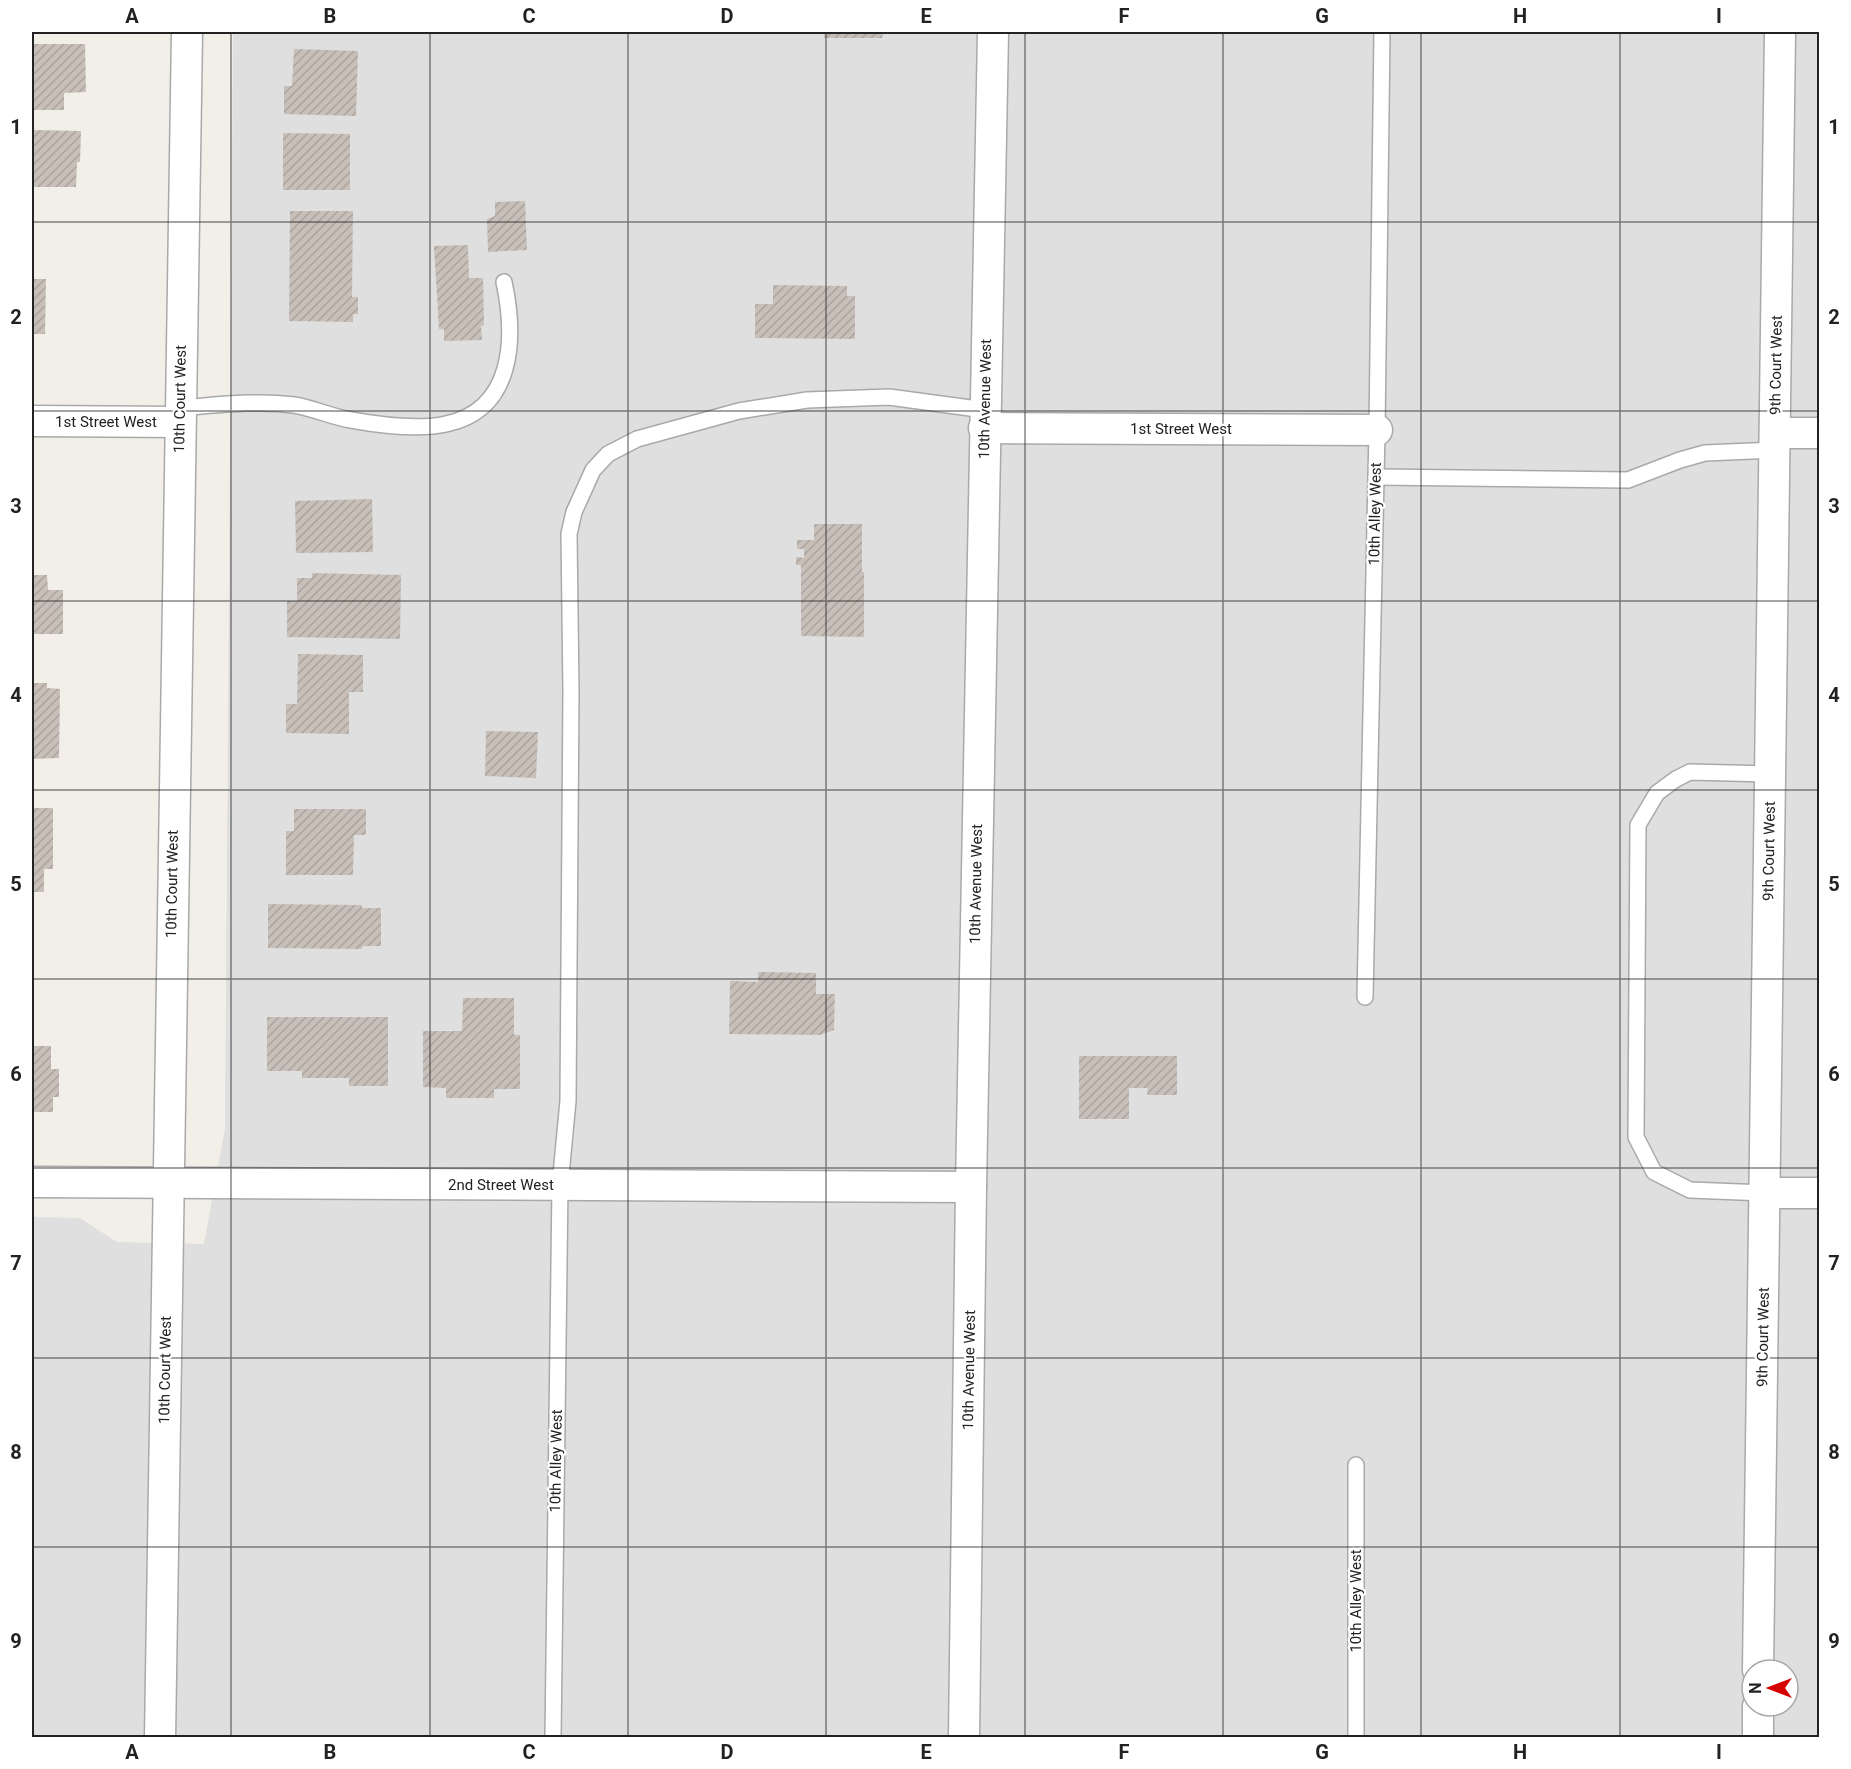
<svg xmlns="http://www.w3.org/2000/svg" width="1851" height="1769" viewBox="0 0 1851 1769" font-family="Roboto,sans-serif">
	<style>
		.residential { fill: #e0dfdf; fill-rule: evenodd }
		.building { fill: url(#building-hatch) }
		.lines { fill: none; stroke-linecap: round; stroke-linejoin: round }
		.lane-casing { stroke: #a9a9a9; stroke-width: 18 }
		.street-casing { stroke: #a9a9a9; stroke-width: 33 }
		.lane { stroke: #fff; stroke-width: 15 }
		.street { stroke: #fff; stroke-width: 30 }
		.grid { fill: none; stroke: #222; stroke-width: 1.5; stroke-opacity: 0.55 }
		.labels { text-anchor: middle; stroke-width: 4.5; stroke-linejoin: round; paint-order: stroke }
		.street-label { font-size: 15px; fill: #222; stroke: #fff }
		.neatline { fill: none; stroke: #222; stroke-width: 2 }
		.grid-label { font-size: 20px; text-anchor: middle; font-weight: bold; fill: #222 }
	</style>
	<defs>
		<pattern id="building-hatch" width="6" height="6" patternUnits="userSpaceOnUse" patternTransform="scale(1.5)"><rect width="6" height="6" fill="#c7bfb8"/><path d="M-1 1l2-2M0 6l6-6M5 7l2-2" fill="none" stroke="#aba49e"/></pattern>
	</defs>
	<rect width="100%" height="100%" fill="#f2efe9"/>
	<path class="residential" d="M233,32H1819V1737L32,1738V1217L80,1218L117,1242L204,1244L225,1128ZM1752,1670H1788V1706H1752Z"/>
	<g class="building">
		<path d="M824,32H883L882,38H824Z"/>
		<path d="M32,44H85L86,92L64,93V110H32Z"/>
		<path d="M294,49L358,51L356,116L284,114V86H292Z"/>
		<path d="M32,130L81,131L80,162H77L76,187H32Z"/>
		<path d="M283,133L350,134V190H283Z"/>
		<path d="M525,201L527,250L488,252L487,219L495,216V202Z"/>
		<path d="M290,211H353L352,297H358V314H353V322L289,321Z"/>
		<path d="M468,245L469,278H483L484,325L481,326L482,340L444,341V329H439L434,246Z"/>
		<path d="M32,279H46L45,334H32Z"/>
		<path d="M773,285L847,286V296H855V339L755,338V304H773Z"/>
		<path d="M372,499L373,552L296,553L295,501Z"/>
		<path d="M814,524H862V572H864V637L801,636V565H796V557L804,558V549H797V540H814Z"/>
		<path d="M312,573L401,575L400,639L287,637V601H297V578H312Z"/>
		<path d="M32,575H47L48,590H63V634H32Z"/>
		<path d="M298,654L363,655V692H349V734L286,733V704H297Z"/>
		<path d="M32,683H47V688L60,689L59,758L32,759Z"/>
		<path d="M486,731L538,732L536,778L485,776Z"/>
		<path d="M32,808H53V869H44V892H32Z"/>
		<path d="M294,809H366V835H354L353,875H286V831H294Z"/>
		<path d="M268,904L362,905V908H381V946H363L361,949L268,948Z"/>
		<path d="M758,972L816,973V994H835L834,1030L820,1035L729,1034L730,981L758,982Z"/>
		<path d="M463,998H514V1035H520V1089H494V1098H446V1088L423,1087V1031H462Z"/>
		<path d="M267,1017H388V1086H349V1078H302V1071H267Z"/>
		<path d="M32,1046H51V1069H59V1097H53V1112H32Z"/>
		<path d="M1079,1056H1177V1095H1147L1148,1088H1129V1119H1079Z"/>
	</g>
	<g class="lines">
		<g class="lane-casing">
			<g id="lane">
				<path d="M180,408C218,405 256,400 294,405C313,408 332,417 351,420C379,425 419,430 446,424C514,410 516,338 504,282"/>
				<path d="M1376,477L1628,480L1680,460L1705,453L1775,450"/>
				<path d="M1365,997L1377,430L1382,32"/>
				<path d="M1765,1193L1690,1190L1654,1172L1636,1137L1638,825L1657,793L1676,779L1690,772L1770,774"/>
				<path d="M1356,1465V1738"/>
				<path d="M553,1738L560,1185L568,1101L571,692L569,534L574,512L593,470L608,454L637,439L739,411L807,400L889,397L985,410"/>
			</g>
		</g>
		<g class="street-casing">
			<g id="street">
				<path d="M32,421L180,422"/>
				<path d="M984,428L1377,430"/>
				<path d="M1775,433H1820"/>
				<path d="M32,1182L971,1187"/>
				<path d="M1765,1193H1820"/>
				<path d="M1758,1670L1780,32"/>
				<path d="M160,1738L187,32"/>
				<path d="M964,1738L971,1187L993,32"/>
				<path d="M1758,1738V1706"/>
			</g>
		</g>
		<use href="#lane" class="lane"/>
		<use href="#street" class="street"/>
	</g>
	<path class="grid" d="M231,32V1738M430,32V1738M628,32V1738M826,32V1738M1025,32V1738M1223,32V1738M1421,32V1738M1620,32V1738M32,222H1820M32,411H1820M32,601H1820M32,790H1820M32,979H1820M32,1168H1820M32,1358H1820M32,1547H1820"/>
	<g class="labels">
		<g class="street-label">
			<text transform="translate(1776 365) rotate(-89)" y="5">9th Court West</text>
			<text transform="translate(180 399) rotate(-89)" y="5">10th Court West</text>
			<text transform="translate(985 399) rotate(-89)" y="5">10th Avenue West</text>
			<text x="106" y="427">1st Street West</text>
			<text x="1181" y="434">1st Street West</text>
			<text transform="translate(1375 514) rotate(-89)" y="5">10th Alley West</text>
			<text transform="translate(1769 851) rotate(-89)" y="5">9th Court West</text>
			<text transform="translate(172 884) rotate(-89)" y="5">10th Court West</text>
			<text transform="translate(976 884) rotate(-89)" y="5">10th Avenue West</text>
			<text x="501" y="1190">2nd Street West</text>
			<text transform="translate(1763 1337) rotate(-89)" y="5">9th Court West</text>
			<text transform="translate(165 1370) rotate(-89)" y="5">10th Court West</text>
			<text transform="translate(969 1370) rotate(-89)" y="5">10th Avenue West</text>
			<text transform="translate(556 1461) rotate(-89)" y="5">10th Alley West</text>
			<text transform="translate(1356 1601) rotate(-90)" y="5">10th Alley West</text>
		</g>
	</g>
	<rect width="1851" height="1769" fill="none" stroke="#ffffff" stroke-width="66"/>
	<g transform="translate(1770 1688) rotate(270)"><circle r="28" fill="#ffffff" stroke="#a7a7a7" stroke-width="1.5"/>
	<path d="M0-4.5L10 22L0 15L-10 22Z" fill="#d40000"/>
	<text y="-9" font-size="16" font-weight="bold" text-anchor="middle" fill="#222222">N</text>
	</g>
	<rect x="33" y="33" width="1785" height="1703" class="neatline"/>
	<g class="grid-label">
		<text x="132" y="23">A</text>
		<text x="330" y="23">B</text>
		<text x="529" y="23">C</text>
		<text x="727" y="23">D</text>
		<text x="926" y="23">E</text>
		<text x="1124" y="23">F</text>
		<text x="1322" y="23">G</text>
		<text x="1520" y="23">H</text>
		<text x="1719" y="23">I</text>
		<text x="16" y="134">1</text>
		<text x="1834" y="134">1</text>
		<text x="16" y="324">2</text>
		<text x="1834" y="324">2</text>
		<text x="16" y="513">3</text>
		<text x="1834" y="513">3</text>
		<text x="16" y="702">4</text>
		<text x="1834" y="702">4</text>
		<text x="16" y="891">5</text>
		<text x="1834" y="891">5</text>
		<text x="16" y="1081">6</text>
		<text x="1834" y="1081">6</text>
		<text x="16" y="1270">7</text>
		<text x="1834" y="1270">7</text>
		<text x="16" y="1459">8</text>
		<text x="1834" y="1459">8</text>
		<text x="16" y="1648">9</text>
		<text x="1834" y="1648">9</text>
		<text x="132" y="1759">A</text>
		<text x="330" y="1759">B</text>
		<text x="529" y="1759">C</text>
		<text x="727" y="1759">D</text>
		<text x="926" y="1759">E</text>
		<text x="1124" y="1759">F</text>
		<text x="1322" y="1759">G</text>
		<text x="1520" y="1759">H</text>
		<text x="1719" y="1759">I</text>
	</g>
</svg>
